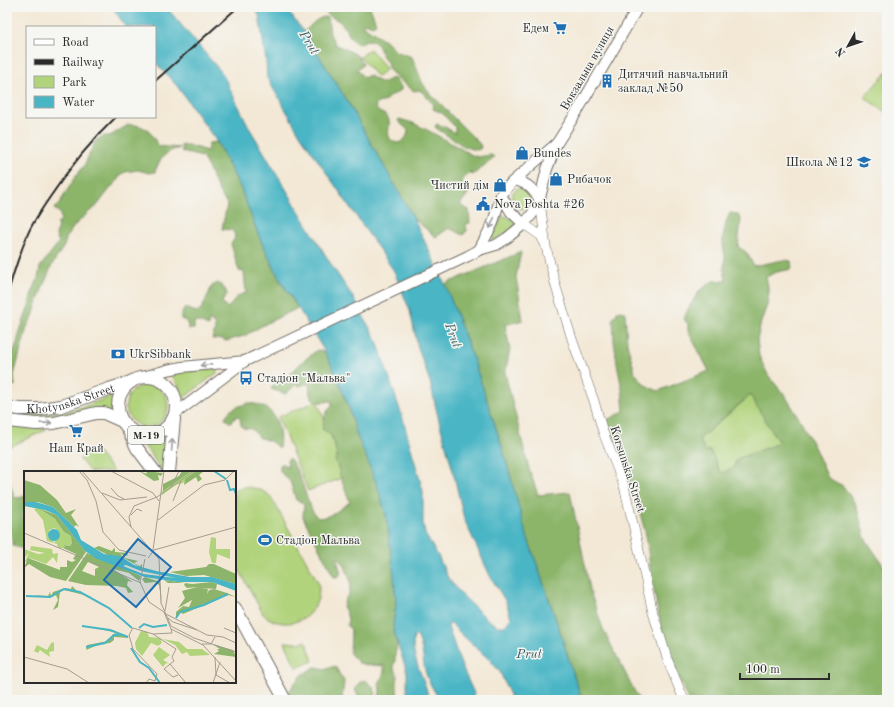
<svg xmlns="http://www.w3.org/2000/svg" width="894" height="707" viewBox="0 0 894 707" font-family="'Old Standard TT',serif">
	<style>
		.green { fill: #b1d37b; stroke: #6e7f53 }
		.forest { fill: #8cb56b; stroke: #5c704b; fill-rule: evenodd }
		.water { fill: #49b5c5; stroke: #3a7078 }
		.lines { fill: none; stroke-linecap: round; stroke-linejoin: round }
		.secondary-casing { stroke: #716d66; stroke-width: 10 }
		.primary-casing { stroke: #716d66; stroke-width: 12 }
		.highway-casing { stroke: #716d66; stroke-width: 14 }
		.secondary { stroke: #fff; stroke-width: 9 }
		.primary { stroke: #fff; stroke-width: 10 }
		.highway { stroke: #fff; stroke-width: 12 }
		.rail { stroke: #2b2b2b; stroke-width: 2 }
		.oneway { stroke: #a0a0a0 }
		.labels { text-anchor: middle; stroke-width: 3; stroke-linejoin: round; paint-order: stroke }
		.shield { fill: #f6f6f2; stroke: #686867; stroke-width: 1 }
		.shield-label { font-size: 11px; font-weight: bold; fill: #2b2b2b }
		.poi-label { font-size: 12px; fill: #2b2b2b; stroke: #f6f6f2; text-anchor: start }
		.street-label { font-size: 12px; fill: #2b2b2b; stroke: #f6f6f2 }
		.water-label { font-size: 13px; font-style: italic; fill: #365b61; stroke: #f6f6f2 }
		.inset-river { fill: none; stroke: #49b5c5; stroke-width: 2 }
		.inset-road { fill: none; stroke: #a39c91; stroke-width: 1 }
		.view { fill: #1f6fb2; fill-opacity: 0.15; stroke: #1f6fb2; stroke-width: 2 }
		.inset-edge { fill: none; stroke: #2b2b2b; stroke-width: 2 }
	</style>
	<rect width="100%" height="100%" fill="#f6f6f2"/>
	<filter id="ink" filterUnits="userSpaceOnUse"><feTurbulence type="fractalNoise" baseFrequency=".025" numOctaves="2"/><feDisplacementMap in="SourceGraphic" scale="8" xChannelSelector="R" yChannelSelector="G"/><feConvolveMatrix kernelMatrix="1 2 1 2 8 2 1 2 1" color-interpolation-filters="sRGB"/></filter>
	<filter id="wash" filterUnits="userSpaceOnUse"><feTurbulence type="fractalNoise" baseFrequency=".012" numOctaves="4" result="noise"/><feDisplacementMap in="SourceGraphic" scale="16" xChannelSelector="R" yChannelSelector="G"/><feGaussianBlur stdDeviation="0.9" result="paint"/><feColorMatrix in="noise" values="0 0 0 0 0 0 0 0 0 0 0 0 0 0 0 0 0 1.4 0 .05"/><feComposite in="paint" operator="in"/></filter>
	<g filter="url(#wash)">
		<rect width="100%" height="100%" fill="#f3e8d5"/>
		<g class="green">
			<path d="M370,49L387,69L377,77L360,57Z"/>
			<path d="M887,72V108L885,112L864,97Z"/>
			<path d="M520,187H523L533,197C530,224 496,198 520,187Z"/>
			<path d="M504,216L517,221V223L508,232L493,241L492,237L502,217Z"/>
			<path d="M217,368V373L182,399C181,389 177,381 169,373Z"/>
			<circle cx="147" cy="406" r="21"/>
			<path d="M116,395L114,403V411L61,418L38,419L7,417V411C25,413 42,415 59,412C79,410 97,401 116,395Z"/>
			<path d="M751,395L779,443L737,459L733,469L721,473L710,451H705L699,439Z"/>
			<path d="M317,401L347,476L308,491L278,417Z"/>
			<path d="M7,424L45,429L46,430L7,448Z"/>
			<path d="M169,437L162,472H161L153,457L142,443C152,445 161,443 169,437Z"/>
			<path d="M90,452H97L113,471L111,472H90L80,460L83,455Z"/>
			<path d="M244,487C254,487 263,490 271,497L318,582C325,615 288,636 263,614L235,562V490Z"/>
			<path d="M306,641L313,661L296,668L285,642L297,643Z"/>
		</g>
		<g class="forest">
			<path d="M323,7H370L376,23L373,26L365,23L362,25L389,43L395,51L412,57L423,84L429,92L430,95L438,101L450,114L478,142L481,146L480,149L476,150L465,147L436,128L435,126L437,124L445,127L455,133V127L442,113L433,109L434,104C428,100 426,94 419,90L414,91L401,81L389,70L387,62L382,55L379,47L376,43L369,40L358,44C348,38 349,32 342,24C336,17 326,17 323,7Z"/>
			<path d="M324,17L328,18L330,34L335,44L353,53L359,57L363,65L357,70L364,78L369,75L376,80L382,83L392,78L396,80L401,87V90C394,95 389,95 384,102H380L375,105C377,115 385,112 388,118C392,125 385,133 391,140C399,147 408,139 408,130L398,121L399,119L413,123L431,132L472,155L478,157L491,155L494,157L473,175L470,172L461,181L469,192L460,205L469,210L470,223L466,224L467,231L463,235L449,228L436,237L414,219L346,99L304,32C310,26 316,19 324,17Z"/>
			<path d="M128,125C146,124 151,132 158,146L180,148C176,149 172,150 169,152C163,155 157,165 155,172L149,173L138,170L125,172L121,175L116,182L109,190L96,207L90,211L75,225L67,236L64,246L52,265L42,289L33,316L27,327L14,375L15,386L9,384L7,377L13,353L17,343L20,331L29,306L31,295L38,279L40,267L59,242L56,236L58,223L61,221L60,213L54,209L59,204L76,176L84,166L96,140L105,136H110Z"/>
			<path d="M217,142L240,187L260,239L280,281L298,308L269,322L244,336L226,341L222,339H212L215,330V325L209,320L208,326L199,322H194V329H189L186,321L181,319V315L185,308L190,310L197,312L202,308L212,286L218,283L225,289L227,294L222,302L227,308C237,301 231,297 246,293L244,272L239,271L231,244L235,238L234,233L232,230L222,229C223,220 226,213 227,204C216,190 212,172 202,157L182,152L181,145L195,147L207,151L209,143Z"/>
			<path d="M730,213L737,214L741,219L738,247L746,252L754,266L783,260L791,261L792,269L777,272L766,277L769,292L767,305L761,322L757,340L759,356L768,375L786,397L802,423L815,449L828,478L843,486L856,505L865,538L887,571V700H688L679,678L662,632L651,575L646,535L635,495L607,420L624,411L622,389L617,364L614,341L613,319L618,311L625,312L627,343L635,373L645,385L658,391L709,371L688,331V324L684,319L688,309L699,291L713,281H726L724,269L725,256L723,246V237L726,222ZM750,395L779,443L737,459L733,469L721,473L710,451H705L699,439Z"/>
			<path d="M521,252L516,277L523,320L505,325L510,349L505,373L529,469L538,495L570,492L591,594L603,629L639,700H582L554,614L525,530L504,453L474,361L445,284Z"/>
			<path d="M317,350L325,352L337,377L349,408L357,436L366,457L378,488L386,515L394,572L396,603L393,626L397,646L395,654V662L393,666L397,675V688L398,700H379L380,690L379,684L384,672V666L372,665H367L359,663L350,654L351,629L347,626C349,618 347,614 343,606L346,598L349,594L351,582L344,564L339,559L336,557L341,573L338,577H334L303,517L304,503L296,500L290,481L285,477L280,471V465L281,464H283L288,468L287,461L288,459H290C298,470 302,483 306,495C310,504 310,510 318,518C332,517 338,510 350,502L341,479L338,467L335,460L337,454C335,450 335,448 335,444C334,437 328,432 322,429L326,413L332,405V401C323,402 314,405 310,394C309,391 310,387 309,384H304L300,386L296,384L286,394L271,389L275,384H281L301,363Z"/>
			<path d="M248,403C275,405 282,424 279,448L270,441L260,438L252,429L243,428L241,425L240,418L237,416L230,423L225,418C229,408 238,407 248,403Z"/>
			<path d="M7,470L13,494L15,498L23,497L25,495V511L22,516L25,521V548H20L13,546L10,529L7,522Z"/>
			<path d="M335,666L340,675L343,678L344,682L342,698L340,700H292L288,692L291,689L293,685L302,675L313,668L316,667L326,669Z"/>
			<path d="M365,680C373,687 377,689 375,700H358V696L355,689L360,682Z"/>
		</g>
		<path class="water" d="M112,7H166L222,73L250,129L332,266L351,294L377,341L403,419L409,441L423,491V523L425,534L438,556L448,578L461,594L488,620L498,626H505L511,618L506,602L490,576L464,519L453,471L439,421L430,382L418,348L410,311L394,271L301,136L267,78L266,61L259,15L253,7H285L304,32L346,99L414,219L445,284L474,361L504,453L525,530L554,614L582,700H512L500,672L490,660L462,635L451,624H449L448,627L462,667L477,700H439C435,691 429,684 426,674C422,661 424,648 417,636H414C410,652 420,670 425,685C427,690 428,695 429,700H407V672L395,636L393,626L396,603L394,577L386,515L378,488L366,457L357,436L349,408L337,377L325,352L298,308L281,281L260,239L240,187L217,142L177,86L155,62V27H126Z"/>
	</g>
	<g filter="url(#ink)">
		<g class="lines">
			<g class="secondary-casing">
				<g id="secondary">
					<path d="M539,202L541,209L546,247L556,287L572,339L594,401L603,432L624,486L634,528L653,613L668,661L684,700"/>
					<path d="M524,224L541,236L545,244"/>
				</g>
			</g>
			<g class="primary-casing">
				<g id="primary">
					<path d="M515,180C529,184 531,188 540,199"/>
					<path d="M501,195L511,212L524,224"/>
					<path d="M479,250L493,223L501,195L512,182L556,144"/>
					<path d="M143,377L167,370L182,367L245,361"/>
					<path d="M175,414L245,361L468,256L479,250L496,245L507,238L524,224L533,213L539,202L547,169L557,143L578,110L638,7"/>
				</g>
			</g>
			<g class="highway-casing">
				<g id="highway">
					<circle cx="147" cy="406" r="29"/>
					<path id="s1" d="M7,407L19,409H40L61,406L109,389L131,382"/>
					<path d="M7,421L36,424L54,423L96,413H104L122,421"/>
					<path d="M127,427L137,448L155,472"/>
					<path d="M169,472L174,419"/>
					<path d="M235,608L285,700"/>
				</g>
			</g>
			<use href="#secondary" class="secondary"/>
			<use href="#primary" class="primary"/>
			<use href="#highway" class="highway"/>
			<g class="rail">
				<path d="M155,81L238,7"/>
				<path d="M7,297C12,276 19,256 27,236C32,223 42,209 50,197C70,167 90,142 116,117"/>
			</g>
		</g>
		<defs><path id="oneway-shaft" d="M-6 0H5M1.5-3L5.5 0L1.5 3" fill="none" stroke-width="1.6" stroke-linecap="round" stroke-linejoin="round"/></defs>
		<g class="oneway">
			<use href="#oneway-shaft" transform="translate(492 223) rotate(113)"/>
			<use href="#oneway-shaft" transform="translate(206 365) rotate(175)"/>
			<use href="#oneway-shaft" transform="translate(46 423) rotate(-1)"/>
			<use href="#oneway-shaft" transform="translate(172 445) rotate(-86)"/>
		</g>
	</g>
	<defs>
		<g id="supermarket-bare" transform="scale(1.08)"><path d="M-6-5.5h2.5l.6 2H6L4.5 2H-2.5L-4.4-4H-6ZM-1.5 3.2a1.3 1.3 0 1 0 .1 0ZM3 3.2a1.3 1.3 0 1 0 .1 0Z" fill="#1f6fb2" stroke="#f6f6f2" stroke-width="2.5" paint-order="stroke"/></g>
		<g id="building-bare" transform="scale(1.08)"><path d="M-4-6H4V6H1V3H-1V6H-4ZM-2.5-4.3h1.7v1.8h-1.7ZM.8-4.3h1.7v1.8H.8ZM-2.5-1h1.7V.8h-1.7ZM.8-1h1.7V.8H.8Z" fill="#1f6fb2" stroke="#f6f6f2" stroke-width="2.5" paint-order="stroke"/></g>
		<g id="shop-bare" transform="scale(1.08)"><path d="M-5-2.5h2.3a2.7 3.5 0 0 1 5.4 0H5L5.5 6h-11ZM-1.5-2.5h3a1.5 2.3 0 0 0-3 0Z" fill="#1f6fb2" stroke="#f6f6f2" stroke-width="2.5" paint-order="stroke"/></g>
		<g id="school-bare" transform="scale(1.08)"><path d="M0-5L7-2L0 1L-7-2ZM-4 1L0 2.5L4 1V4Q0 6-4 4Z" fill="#1f6fb2" stroke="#f6f6f2" stroke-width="2.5" paint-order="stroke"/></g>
		<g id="civic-bare" transform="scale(1.08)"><path d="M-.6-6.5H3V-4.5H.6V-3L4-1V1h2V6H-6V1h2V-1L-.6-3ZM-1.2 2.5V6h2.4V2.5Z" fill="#1f6fb2" stroke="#f6f6f2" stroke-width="2.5" paint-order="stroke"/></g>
		<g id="bank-bare" transform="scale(1.08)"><path d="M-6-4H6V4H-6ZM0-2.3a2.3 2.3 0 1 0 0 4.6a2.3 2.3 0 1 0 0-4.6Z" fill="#1f6fb2" stroke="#f6f6f2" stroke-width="2.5" paint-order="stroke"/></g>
		<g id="bus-bare" transform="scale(1.08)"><path d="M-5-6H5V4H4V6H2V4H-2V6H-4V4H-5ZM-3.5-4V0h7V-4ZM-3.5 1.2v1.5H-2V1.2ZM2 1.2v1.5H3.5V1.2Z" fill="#1f6fb2" stroke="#f6f6f2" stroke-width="2.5" paint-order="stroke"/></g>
		<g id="stadium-bare" transform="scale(1.08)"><path d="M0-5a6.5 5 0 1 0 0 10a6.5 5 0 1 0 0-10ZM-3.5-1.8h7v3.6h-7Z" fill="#1f6fb2" stroke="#f6f6f2" stroke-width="2.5" paint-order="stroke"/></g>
	</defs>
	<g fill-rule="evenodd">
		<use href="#supermarket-bare" x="560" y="28"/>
		<use href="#building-bare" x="607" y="81"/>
		<use href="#shop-bare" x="522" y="153"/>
		<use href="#school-bare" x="864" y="162"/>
		<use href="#shop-bare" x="556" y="179"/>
		<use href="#shop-bare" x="500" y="185"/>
		<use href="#civic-bare" x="483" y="204"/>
		<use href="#bank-bare" x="118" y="354"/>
		<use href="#bus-bare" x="246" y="378"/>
		<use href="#supermarket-bare" x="76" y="431"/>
		<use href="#stadium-bare" x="265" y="540"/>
	</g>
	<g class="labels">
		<rect class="shield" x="128" y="426" width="36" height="18" rx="3"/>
		<g class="shield-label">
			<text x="146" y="439">М-19</text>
		</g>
		<g class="poi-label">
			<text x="549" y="32" text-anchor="end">Едем</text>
			<text x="618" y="78">Дитячий навчальний<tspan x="618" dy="14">заклад №50</tspan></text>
			<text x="533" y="157">Bundes</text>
			<text x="853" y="166" text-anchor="end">Школа №12</text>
			<text x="567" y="183">Рибачок</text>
			<text x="489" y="189" text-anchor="end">Чистий дім</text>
			<text x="494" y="208">Nova Poshta #26</text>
			<text x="129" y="358">UkrSibbank</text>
			<text x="257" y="382">Стадіон "Мальва"</text>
			<text x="76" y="452" text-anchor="middle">Наш Край</text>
			<text x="276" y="544">Стадіон Мальва</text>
		</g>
		<g class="street-label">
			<text transform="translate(587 68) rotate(-60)" y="4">Вокзальна вулиця</text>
			<text dy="4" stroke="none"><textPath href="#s1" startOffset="65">Khotynska Street</textPath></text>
			<text transform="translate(628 469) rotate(72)" y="4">Korsunska Street</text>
		</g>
		<g class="water-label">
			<text transform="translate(310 42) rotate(58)" y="5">Prut</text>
			<text transform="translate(454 335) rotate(70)" y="5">Prut</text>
			<text x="529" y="658">Prut</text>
		</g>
	</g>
	<g transform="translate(24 471)">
		<rect width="212" height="212" fill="#f3e8d5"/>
		<path d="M168,0H172L159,12L152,14L138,24V20ZM14,37L32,49L40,61L47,65L49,70L46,75L39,74L41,77H34L33,73L23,70L19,49L10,38ZM31,57L36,63L30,72L25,63V59ZM187,66L192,67V78H206V88L193,83L192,92H188L185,81ZM7,75L28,78L29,83L34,82L33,92L29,86L22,93L6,87L0,92L5,82L1,86L0,78L14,83L21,82L6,79ZM117,160L123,161L125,166L136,167L138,172L134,175L127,172L118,185L112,178L111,172ZM139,168L155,171L163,178H178L186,184L166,185L163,181L158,183L151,174ZM28,171L30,172V180L25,181L26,186L16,179L14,182L10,180L13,174L23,179ZM135,176L146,184L139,189L146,193L142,192L139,196L129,184Z" fill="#b1d37b" fill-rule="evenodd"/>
		<path d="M115,0L123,3L122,0L139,2L137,5L134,4L135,9L130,10ZM158,0H168L139,20V13L155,5ZM172,0H180L175,4L178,8L174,11L172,6L160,14L161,8ZM0,9L16,14L33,29L42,42L52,38L47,44L55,56L52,54L50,56L29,36L14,31H0ZM14,37L33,44L62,81L42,110L26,106L5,93L0,97L4,87L36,99V96H43V89L48,91L52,89L49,88L52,83L39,77L41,76L39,74L46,75L48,72L47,65L40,61L31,48ZM85,71L91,78V81L104,82L103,85L96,83L101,87L114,90L110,92L116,95L118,93V97L98,86L84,84L70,77L75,75L88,80L90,77ZM63,82L117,105L115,110L105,102L89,98L109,111L104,110L103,114L109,121L104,122L102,117L93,115L62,114L44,110ZM64,91L75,96L71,98V105L58,100ZM185,93H190L212,103V113L180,104L162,105L146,101L182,96ZM121,106L136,111L138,134L135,114L131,111L121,112L118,108ZM140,109L168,113L188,111L193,113L192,118L177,117L184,118L183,123L185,119L190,118L203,122L212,126L204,124L159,143L156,141L152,147V141L159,135L165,136L168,129L154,137L161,127L158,120L173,116L163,117L160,114L161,112H144ZM48,115L54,121L68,126L40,119L36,121L34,136L29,139L34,129L32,124L26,127L8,124L24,125L26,121L27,125L29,121L41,117L47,118ZM70,157L89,159L105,167L90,166V169L86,172L76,173L62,179L63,174L84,170L89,163L94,162ZM188,173L209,179L212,186L190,183L195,180L193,178H196Z" fill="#8cb56b" fill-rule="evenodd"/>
		<path d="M0,31H12L29,36L53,59L57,69L80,83L96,85L110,94L132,100L166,106H188L212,113V120L188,111H154L121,106L73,88L61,80L33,44L21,39L0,35ZM102,94L117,100L152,107L119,103L99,95ZM24 64a6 6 0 1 1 12 0a6 6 0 1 1-12 0Z" fill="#49b5c5" fill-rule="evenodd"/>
		<path class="inset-river" d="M190,0L202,8M203,9L206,19L210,18L212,23M2,125L26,126L40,118L56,121L85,137L108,157M152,147L156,141L180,134L204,123M58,155L86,159L104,166M115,157L120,153L129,156L143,154M62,176L81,172L90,164H95M107,177L116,191L125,197L136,212"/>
		<path class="inset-road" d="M55,0L63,9L72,30L79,61L95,79L122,85M58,0L135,88L137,132L147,155L170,167L212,181M87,0L129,22L135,30M147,16L155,0M87,17L94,25L100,28M78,22L96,29L123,26M149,30L157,10M107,44L113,38L118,40M134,49L180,14L201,9L210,0M107,56L105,46L110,35L133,26L170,0M0,62L117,112M129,79L140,0M124,87L130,79L212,56M121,88L116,111L125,131L140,141L147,158L179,174L212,210M141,140L145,116M140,142L183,164L199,166L212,172M144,147L149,151L173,159M200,157L212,162M129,163L152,178L148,186L150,190L140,198L149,206L154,204M178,173H187L191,166M0,186L43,198L65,212M191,186L192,204M146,193L162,212M192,204L206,212M122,212L125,208L131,210L133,203L109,178L105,164L109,157L129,163L148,162L147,158M189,212L196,191"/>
		<path class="view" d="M114,68L147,96L112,136L80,109Z"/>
		<rect width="212" height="212" class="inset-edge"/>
	</g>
	<rect width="894" height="707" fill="none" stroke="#f6f6f2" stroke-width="24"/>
	<rect x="26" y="26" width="130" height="92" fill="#f6f6f2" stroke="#a5a5a2"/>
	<rect x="34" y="39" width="20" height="6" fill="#ffffff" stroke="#a5a5a2"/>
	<text x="62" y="46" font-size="12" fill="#2b2b2b">Road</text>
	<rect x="34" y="59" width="20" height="6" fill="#2b2b2b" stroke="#a5a5a2"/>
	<text x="62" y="66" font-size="12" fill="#2b2b2b">Railway</text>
	<rect x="34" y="76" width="20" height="12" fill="#b1d37b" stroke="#a5a5a2"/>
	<text x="62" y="86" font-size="12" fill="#2b2b2b">Park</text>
	<rect x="34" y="96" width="20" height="12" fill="#49b5c5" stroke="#a5a5a2"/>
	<text x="62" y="106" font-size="12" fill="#2b2b2b">Water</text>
	<g transform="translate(848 46) rotate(230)" stroke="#f6f6f2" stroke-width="3" paint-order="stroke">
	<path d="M0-3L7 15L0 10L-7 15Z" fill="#2b2b2b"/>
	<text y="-6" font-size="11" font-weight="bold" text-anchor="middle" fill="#2b2b2b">N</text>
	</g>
	<path d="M740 673v6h89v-6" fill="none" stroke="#2b2b2b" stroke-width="2"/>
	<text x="746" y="673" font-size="12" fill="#2b2b2b" stroke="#f6f6f2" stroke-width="3" paint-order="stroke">100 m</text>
</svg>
